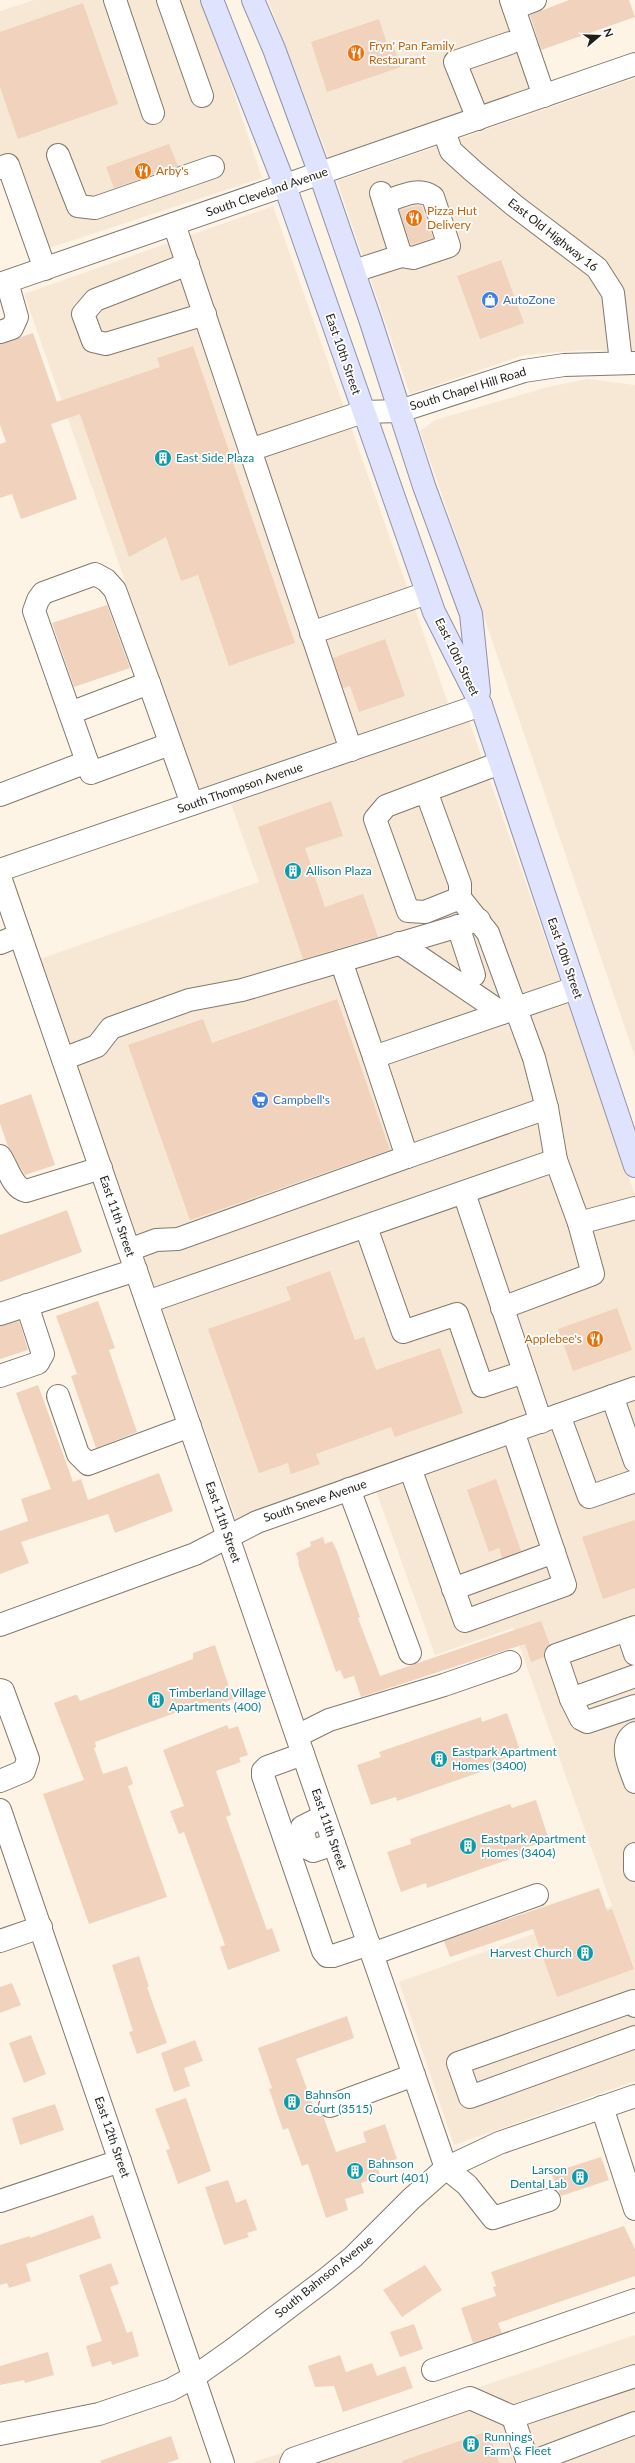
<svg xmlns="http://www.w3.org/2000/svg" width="635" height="2463" viewBox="0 0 635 2463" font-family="Lato,sans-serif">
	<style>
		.built { fill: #f6e8d4 }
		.building { fill: #f0d2bd }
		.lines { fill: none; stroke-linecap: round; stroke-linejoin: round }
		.minor-casing { stroke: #81796d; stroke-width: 24 }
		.major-casing { stroke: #8f92ad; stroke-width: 24 }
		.minor { stroke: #fff; stroke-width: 22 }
		.major { stroke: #dfe3fd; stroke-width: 22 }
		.labels { text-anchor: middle; stroke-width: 3.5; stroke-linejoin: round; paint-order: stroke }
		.food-label { font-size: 12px; fill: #c56008; stroke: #fff; text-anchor: start }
		.street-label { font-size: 12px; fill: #211e19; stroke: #fff }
		.shop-label { font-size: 12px; fill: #366cbe; stroke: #fff; text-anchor: start }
		.culture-label { font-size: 12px; fill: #0d838f; stroke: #fff; text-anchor: start }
	</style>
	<rect width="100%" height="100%" fill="#fdf4e6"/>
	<g class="built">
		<path d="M34,0H203L262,178L31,254L0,161V11Z"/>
		<path d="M268,0H501L530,90L329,159Z"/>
		<path d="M635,78V351L582,350L524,355L410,394L337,181Z"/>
		<path d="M273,206L448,703L199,791L24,294Z"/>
		<path d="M588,379L635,385V1057L420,431L435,420L548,387Z"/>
		<path d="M469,721L635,1195V1379L236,1519L40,959L259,882L231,804Z"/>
		<path d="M635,1401V2081L454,2145L399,1982L612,1906L513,1628L435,1655L375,1488Z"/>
		<path d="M635,2335V2463H252Z"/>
	</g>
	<g class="building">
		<path d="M569,0H629L635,17L541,50L530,15Z"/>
		<path d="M83,3L118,104L18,139L0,87V32Z"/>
		<path d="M379,19L387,44L392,42L401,67L327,92L311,42Z"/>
		<path d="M169,144L178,166L114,188L106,167Z"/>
		<path d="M421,205L433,238L411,245L399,210Z"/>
		<path d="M501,260L524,323L480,339L457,276Z"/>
		<path d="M33,333L57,402L160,367L157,358L193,346L295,643L229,666L198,575L181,581L166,537L129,557L80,414L51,424L77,499L21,519L12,494L0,498V444L6,442L0,425V344Z"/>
		<path d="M107,605L130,668L74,687L52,623Z"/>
		<path d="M385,639L405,696L359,712L350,686L343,688L333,658Z"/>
		<path d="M331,801L343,836L305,848L325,907L363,894L378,937L303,959L258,827Z"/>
		<path d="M337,999L390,1150L190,1220L128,1045L203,1019L212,1043Z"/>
		<path d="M31,1094L55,1165L25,1175L8,1147L0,1123V1105Z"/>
		<path d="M67,1210L82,1252L0,1282V1235Z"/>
		<path d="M330,1271L355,1340L364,1337L376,1370L440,1348L463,1413L395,1437L391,1427L316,1454L320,1464L291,1474L288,1463L259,1473L208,1329L291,1300L286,1287Z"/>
		<path d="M98,1301L115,1348L109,1350L137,1432L96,1448L71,1376L77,1374L56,1316Z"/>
		<path d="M617,1308L632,1350L573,1371L558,1329Z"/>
		<path d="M19,1321L28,1350L0,1359V1326Z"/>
		<path d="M38,1385L73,1482L81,1479L88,1500L159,1473L173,1511L115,1533L108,1514L21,1542L29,1563L0,1574V1531L28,1521L21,1499L51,1489L16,1393Z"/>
		<path d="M496,1479L521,1551L502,1558L499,1548L489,1552L467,1490Z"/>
		<path d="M635,1520V1588L603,1599L582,1537Z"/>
		<path d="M323,1537L325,1544L332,1541L337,1551L360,1617L358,1618L380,1676L541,1621L550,1645L544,1652V1657L531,1662L525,1644L361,1697L354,1676L344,1679L340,1670L336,1672L298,1563L299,1562L296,1553L311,1546L310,1542Z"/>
		<path d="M215,1645L233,1699L211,1708L208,1701L95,1742L96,1747L94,1748L103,1774L127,1766L133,1784L128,1786L167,1897L89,1924L43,1794L84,1780L54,1703L75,1695H77L80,1701L193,1659V1653Z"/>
		<path d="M507,1713L521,1753L496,1761L498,1766L397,1801L396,1797L371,1805L357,1765L381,1757L379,1752L481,1717L482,1722Z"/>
		<path d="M227,1725L229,1729L238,1726L248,1755L239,1758L241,1762L216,1771L231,1815L226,1817L267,1930L272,1928L280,1951L228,1970L220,1947L225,1945L184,1832L179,1834L170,1811L184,1806L163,1750Z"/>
		<path d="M536,1800L549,1840L525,1848L527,1853L427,1888L426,1883L401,1892L387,1852L411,1844L410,1839L510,1804L512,1808Z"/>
		<path d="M599,1888L607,1911L612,1909L634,1969L557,1997L533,1929L450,1957L444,1941Z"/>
		<path d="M139,1956L149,1987H147L167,2043L137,2054L129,2032L133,2031L112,1965Z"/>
		<path d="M12,1983L21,2005L0,2013V1987Z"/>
		<path d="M347,2016L354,2038L296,2059L317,2116H323L336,2152L366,2142L363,2132L385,2124L397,2159L377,2165L380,2176L361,2183L364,2193L345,2199L348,2210L326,2218L308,2164L302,2166L288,2128L283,2130L269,2089L272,2088L258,2048Z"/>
		<path d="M31,2035L46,2074L24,2083L9,2043Z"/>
		<path d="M195,2040L203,2061L184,2068L190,2086L174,2092L161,2053Z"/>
		<path d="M186,2098L211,2171L178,2184L166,2150L170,2149L155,2109Z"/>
		<path d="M55,2104L64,2130L20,2145L12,2118Z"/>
		<path d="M601,2157L609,2180L561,2196L551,2173Z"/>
		<path d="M228,2180L236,2203L246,2199L257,2230L247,2233L249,2237L224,2245L205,2187Z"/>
		<path d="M93,2215L101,2238L26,2264L31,2281L9,2288L7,2283L0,2285V2245L30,2236V2238Z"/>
		<path d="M624,2226L635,2249V2276L498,2323L502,2333L473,2343L461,2308L496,2296L493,2287L496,2286L491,2272Z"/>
		<path d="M111,2263L119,2284L110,2287L127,2333L132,2331L139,2356L112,2365L111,2361L92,2367L86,2346L102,2341L79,2275Z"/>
		<path d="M425,2265L442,2290L402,2317L383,2290Z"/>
		<path d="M414,2324L423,2349L400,2357L390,2332Z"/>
		<path d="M48,2352L54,2375L25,2383L24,2380L0,2385V2366Z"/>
		<path d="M340,2355L346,2372L372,2363L377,2376L405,2366L413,2388L343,2412L334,2386L315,2387L308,2366Z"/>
		<path d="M488,2431L499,2463H403L402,2461Z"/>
		<path d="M171,2436L179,2459L167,2463H101L100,2461Z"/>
	</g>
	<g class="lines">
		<g class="minor-casing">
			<g id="minor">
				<path d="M115,0L153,113"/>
				<path d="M168,0L202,96"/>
				<path d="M511,0L544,96"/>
				<path d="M514,8L535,0"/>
				<path d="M478,119L455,62L510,43"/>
				<path d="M444,131L451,151L473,171L515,206L597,268L613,293L621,362"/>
				<path d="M58,155L78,206L95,208L213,167"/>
				<path d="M0,168L8,165L45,269"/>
				<path d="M384,202C400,197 418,186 433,197L449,246L413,258L401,256"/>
				<path d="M174,224L351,750"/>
				<path d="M188,264L95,300L83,314L93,341L106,344L205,314"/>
				<path d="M354,271L401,256L381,193"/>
				<path d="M0,284L635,64"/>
				<path d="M0,332L12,328L17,317L7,282"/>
				<path d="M250,450L363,412L400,411L524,371L564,365L635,363"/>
				<path d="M311,633L427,593"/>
				<path d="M149,683L115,590L106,580L95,574L43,593L38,600L34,611L91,773L170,744"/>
				<path d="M70,713L149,683L192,804"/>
				<path d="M426,791L460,884V898L425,912L408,911L375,819L386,806L500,763"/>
				<path d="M0,795L87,762"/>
				<path d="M0,870L481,705"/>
				<path d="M0,877L446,2168L467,2185L493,2218L549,2200"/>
				<path d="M458,926L474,975"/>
				<path d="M0,943L20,935"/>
				<path d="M399,943L502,1013"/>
				<path d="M341,961L479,920"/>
				<path d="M63,1059L97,1046L111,1028L189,1000L242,990L341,961L374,1057"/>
				<path d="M547,1108L556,1160"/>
				<path d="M0,1156C8,1167 12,1188 26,1191L101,1168"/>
				<path d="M407,1157L547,1108L534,1058L488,933L460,898"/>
				<path d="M464,1193L541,1422"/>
				<path d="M366,1227L403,1332L457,1314L482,1386L524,1372"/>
				<path d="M129,1250L156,1240L178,1239L407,1157L374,1057L575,988"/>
				<path d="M147,1302L556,1160L579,1223L635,1208"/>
				<path d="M502,1308L593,1274L579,1223"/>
				<path d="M0,1314L136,1270"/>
				<path d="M0,1376L38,1363L43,1354L27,1305"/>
				<path d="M58,1396L78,1454L88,1464L190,1426"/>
				<path d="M612,1396L635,1461"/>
				<path d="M559,1415L589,1497L635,1481"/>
				<path d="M410,1468L465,1621L565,1585L513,1431"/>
				<path d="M349,1489L410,1653"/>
				<path d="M453,1589L554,1552"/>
				<path d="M0,1625L195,1554L257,1522L635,1388"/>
				<path d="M635,1627L556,1655L571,1699L635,1676"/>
				<path d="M627,1630L635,1654"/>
				<path d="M0,1690L3,1691L28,1759L24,1771L0,1781"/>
				<path d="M571,1699L581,1719L587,1722L635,1706"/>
				<path d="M635,1733C617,1744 630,1767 635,1782"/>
				<path d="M297,1736L329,1720L444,1685L510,1662"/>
				<path d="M303,1754L267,1767L263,1771V1776L323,1951L327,1956H333L369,1944"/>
				<path d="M0,1810L223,2463"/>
				<path d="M324,1816L302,1827L307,1848L313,1851L334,1844"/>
				<path d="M635,1854V1870"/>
				<path d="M0,1941L41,1927"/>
				<path d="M372,1954L537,1895"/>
				<path d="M635,2006L633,2001L458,2063L470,2097L635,2037"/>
				<path d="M330,2106L414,2075"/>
				<path d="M602,2107L635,2209"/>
				<path d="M0,2201L120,2161"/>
				<path d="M433,2370L635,2300"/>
				<path d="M513,2417L528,2463"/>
				<path d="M0,2434L99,2414L170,2390L194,2377L235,2348L326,2279L353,2257L411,2199L446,2168L499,2143L635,2096"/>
				<path d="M291,2463L293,2459L470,2398L513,2417L635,2376"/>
				<path d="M529,2463L635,2423"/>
			</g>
		</g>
		<g class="major-casing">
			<g id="major">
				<path d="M212,0L285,186L434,612L481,705L635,1166"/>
				<path d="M253,0L274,49L320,174L370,319L424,486L471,614L479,692"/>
			</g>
		</g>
		<use href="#minor" class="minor"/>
		<use href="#major" class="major"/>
	</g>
	<defs>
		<g id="restaurant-disc" transform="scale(0.9)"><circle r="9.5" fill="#e8710a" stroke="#fff"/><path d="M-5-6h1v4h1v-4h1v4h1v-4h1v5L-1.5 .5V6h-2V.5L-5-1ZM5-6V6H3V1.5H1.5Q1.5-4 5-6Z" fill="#fff"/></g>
		<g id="shop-disc" transform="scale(0.9)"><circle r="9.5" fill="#3f7fe0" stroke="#fff"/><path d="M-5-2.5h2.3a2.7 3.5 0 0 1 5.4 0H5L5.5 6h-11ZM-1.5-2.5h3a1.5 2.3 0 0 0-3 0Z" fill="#fff"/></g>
		<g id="building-disc" transform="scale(0.9)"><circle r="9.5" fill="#0f9aa8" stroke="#fff"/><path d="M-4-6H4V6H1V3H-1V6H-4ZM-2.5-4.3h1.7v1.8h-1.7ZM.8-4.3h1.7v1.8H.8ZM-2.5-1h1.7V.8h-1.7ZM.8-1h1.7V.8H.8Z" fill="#fff"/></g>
		<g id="supermarket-disc" transform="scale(0.9)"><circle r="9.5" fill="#3f7fe0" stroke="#fff"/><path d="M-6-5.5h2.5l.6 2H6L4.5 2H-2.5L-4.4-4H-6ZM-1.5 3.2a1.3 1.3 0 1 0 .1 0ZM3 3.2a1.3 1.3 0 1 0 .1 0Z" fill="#fff"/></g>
	</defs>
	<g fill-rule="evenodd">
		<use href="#restaurant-disc" x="356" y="53"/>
		<use href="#restaurant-disc" x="143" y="171"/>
		<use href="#restaurant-disc" x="414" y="218"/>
		<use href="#shop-disc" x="490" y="300"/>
		<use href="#building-disc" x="163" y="458"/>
		<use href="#building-disc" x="293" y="871"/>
		<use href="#supermarket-disc" x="260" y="1100"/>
		<use href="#restaurant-disc" x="595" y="1339"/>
		<use href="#building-disc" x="156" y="1700"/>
		<use href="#building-disc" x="439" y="1759"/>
		<use href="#building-disc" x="468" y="1846"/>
		<use href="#building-disc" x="585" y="1953"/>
		<use href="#building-disc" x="292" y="2102"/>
		<use href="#building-disc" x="355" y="2171"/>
		<use href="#building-disc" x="580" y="2177"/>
		<use href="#building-disc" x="471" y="2444"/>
	</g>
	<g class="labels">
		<g class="food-label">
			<text x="369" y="50">Fryn' Pan Family<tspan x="369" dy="14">Restaurant</tspan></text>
			<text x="156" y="175">Arby's</text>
			<text x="427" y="215">Pizza Hut<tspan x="427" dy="14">Delivery</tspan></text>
			<text x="582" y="1343" text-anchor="end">Applebee's</text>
		</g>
		<g class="street-label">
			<text transform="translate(267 192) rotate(-19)" y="4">South Cleveland Avenue</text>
			<text transform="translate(553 235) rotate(38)" y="4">East Old Highway 16</text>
			<text transform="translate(343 354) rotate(71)" y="4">East 10th Street</text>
			<text transform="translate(468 389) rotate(-17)" y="4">South Chapel Hill Road</text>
			<text transform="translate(457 657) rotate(64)" y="4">East 10th Street</text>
			<text transform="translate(240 788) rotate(-19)" y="4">South Thompson Avenue</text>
			<text transform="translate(565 958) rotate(71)" y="4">East 10th Street</text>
			<text transform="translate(117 1216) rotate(71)" y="4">East 11th Street</text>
			<text transform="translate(315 1501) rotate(-19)" y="4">South Sneve Avenue</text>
			<text transform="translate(223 1522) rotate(71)" y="4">East 11th Street</text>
			<text transform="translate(329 1829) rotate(71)" y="4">East 11th Street</text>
			<text transform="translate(112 2137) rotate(71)" y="4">East 12th Street</text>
			<text transform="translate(324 2277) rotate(-39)" y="4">South Bahnson Avenue</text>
		</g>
		<g class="shop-label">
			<text x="503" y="304">AutoZone</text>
			<text x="273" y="1104">Campbell's</text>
		</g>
		<g class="culture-label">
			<text x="176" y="462">East Side Plaza</text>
			<text x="306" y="875">Allison Plaza</text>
			<text x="169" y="1697">Timberland Village<tspan x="169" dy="14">Apartments (400)</tspan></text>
			<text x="452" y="1756">Eastpark Apartment<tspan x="452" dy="14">Homes (3400)</tspan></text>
			<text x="481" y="1843">Eastpark Apartment<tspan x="481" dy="14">Homes (3404)</tspan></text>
			<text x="572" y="1957" text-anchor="end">Harvest Church</text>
			<text x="305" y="2099">Bahnson<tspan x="305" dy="14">Court (3515)</tspan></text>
			<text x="368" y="2168">Bahnson<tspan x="368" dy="14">Court (401)</tspan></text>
			<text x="567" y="2174" text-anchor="end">Larson<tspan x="567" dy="14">Dental Lab</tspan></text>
			<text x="484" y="2441">Runnings<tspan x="484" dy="14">Farm &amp; Fleet</tspan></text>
		</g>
	</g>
	<g transform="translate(599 36) rotate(71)" stroke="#ffffff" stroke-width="3" paint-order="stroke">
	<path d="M0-3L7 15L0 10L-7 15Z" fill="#211e19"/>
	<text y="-6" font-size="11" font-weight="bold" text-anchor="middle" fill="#211e19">N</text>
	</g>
</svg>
